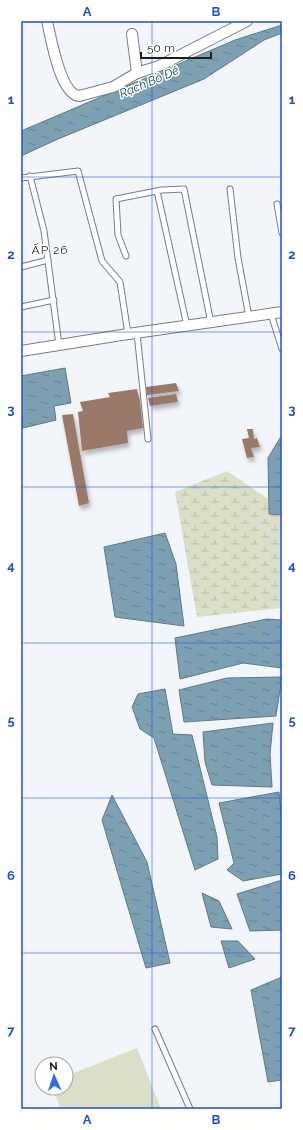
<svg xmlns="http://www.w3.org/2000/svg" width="303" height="1130" viewBox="0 0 303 1130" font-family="Raleway,sans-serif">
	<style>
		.grass { fill: #dbdfc8 }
		.wetland { fill: url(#wetland-marsh) }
		.water { fill: url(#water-ripples); stroke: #5f7986 }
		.building { fill: #9a7969; filter: url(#shadow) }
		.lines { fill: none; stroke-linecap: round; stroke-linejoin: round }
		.lane-casing { stroke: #797d81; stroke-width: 7 }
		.street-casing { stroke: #797d81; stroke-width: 12 }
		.lane { stroke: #fff; stroke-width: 5 }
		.street { stroke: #fff; stroke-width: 10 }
		.grid { fill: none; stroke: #1d4ed8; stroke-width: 1; stroke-opacity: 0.55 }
		.labels { text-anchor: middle; stroke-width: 3; stroke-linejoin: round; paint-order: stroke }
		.water-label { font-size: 12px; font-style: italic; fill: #093f52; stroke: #fff }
		.neighbourhood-label { font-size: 12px; letter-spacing: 1px; fill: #1a1c1d; stroke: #fff }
		.neatline { fill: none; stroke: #1d4ed8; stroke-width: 1.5 }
		.grid-label { font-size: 13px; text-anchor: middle; font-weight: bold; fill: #1d4ed8 }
	</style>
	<defs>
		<pattern id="wetland-marsh" width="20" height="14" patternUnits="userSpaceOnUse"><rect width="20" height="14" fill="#dbdfc8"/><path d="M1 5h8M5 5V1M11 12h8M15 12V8" fill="none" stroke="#bbbfab"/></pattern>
		<pattern id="water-ripples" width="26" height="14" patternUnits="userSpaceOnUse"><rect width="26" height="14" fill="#7da1b3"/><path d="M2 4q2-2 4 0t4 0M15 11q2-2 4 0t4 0" fill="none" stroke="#668291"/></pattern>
		<filter id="shadow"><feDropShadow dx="2" dy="4" stdDeviation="2" flood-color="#0004"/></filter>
	</defs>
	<rect width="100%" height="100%" fill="#f2f6fb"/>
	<path class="grass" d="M137,1048L161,1109H61L52,1088H66V1076Z"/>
	<path class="wetland" d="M227,471L268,499L269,514L282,515V608L197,617L175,492Z"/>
	<g class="water">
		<path d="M282,25V33L264,40L204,79L58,139L21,156V131L235,40Z"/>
		<path d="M65,368L71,403L54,406L56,420L23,428L21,419V376Z"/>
		<path d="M280,438H282V515L269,514L268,458Z"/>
		<path d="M165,533L176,564L184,626L115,617L104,547Z"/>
		<path d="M267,619L282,620V668L243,663L180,679L175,638Z"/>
		<path d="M282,677L276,716L184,722L179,690L227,678Z"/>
		<path d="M165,689L173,734L192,735L217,837L218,859L195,870L154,738L140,729L132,707L138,694Z"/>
		<path d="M273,723L270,754L272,787L212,785L205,762L203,732Z"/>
		<path d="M279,792L282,824V874L243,881L227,870L234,863L219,803Z"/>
		<path d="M112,795L147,862L170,963L146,968L102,820Z"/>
		<path d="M282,880V930L250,931L237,894Z"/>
		<path d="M202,893L219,901L232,929L211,927Z"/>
		<path d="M221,941H238L255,959L229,968Z"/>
		<path d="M282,977V1080L268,1082L251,990Z"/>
	</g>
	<g class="building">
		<path d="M176,383L179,391L147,395L146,387Z"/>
		<path d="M137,389L140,401L143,428L127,431L128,443L82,451L78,412L83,411L80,402L110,397L108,393Z"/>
		<path d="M176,394L178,402L150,406L148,398Z"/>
		<path d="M73,414L89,503L79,506L62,415Z"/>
		<path d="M247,429H253L254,439L257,438L260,447L251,448L254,457L247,458L242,439L249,438Z"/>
	</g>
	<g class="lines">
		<g class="lane-casing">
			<g id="lane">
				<path d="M30,176L44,231L59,345"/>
				<path d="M21,178L78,171L102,261L120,282L128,334"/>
				<path d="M230,189L238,258L249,317"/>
				<path d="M157,191L187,326"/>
				<path d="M277,204L282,233"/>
				<path d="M126,256L118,235L116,199L162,190L184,189L211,323"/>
				<path d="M21,267L48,260"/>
				<path d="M21,307L54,300"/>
				<path d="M271,314L282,349"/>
				<path d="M137,333L148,439"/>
				<path d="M155,1029L190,1109"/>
			</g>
		</g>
		<g class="street-casing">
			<g id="street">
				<path d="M47,21C51,38 60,94 79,96L113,87L137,73L159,66L247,21"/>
				<path d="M132,34L137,73"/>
				<path d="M21,351L128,334L282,312"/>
			</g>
		</g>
		<use href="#lane" class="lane"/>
		<use href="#street" class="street"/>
	</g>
	<path class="grid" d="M152,21V1109M21,177H282M21,332H282M21,487H282M21,643H282M21,798H282M21,953H282"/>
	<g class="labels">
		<g class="water-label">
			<text transform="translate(149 82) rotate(-23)" y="4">Rạch Bồ Đề</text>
		</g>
		<g class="neighbourhood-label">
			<text x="50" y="254">ẤP 26</text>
		</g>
	</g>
	<rect width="303" height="1130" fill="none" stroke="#ffffff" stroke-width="44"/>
	<g transform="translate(54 1076) rotate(357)"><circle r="19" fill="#ffffff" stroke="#a3a4a5"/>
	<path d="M0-3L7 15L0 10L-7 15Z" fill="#306fdd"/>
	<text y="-6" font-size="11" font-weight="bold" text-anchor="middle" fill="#1a1c1d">N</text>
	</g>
	<path d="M141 52v6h70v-6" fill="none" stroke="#1a1c1d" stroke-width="2"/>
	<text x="147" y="52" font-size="12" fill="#1a1c1d" stroke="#ffffff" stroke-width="3" paint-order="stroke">50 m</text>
	<rect x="22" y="22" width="259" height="1086" class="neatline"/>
	<g class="grid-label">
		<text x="87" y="16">A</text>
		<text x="216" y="16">B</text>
		<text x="11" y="104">1</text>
		<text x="292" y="104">1</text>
		<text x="11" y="259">2</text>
		<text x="292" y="259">2</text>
		<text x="11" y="414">3</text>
		<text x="292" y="414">3</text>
		<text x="11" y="570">4</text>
		<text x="292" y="570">4</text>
		<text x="11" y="725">5</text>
		<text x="292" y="725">5</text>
		<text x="11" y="880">6</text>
		<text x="292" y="880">6</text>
		<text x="11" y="1035">7</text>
		<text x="292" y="1035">7</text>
		<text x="87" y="1124">A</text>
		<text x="216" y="1124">B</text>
	</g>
</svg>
